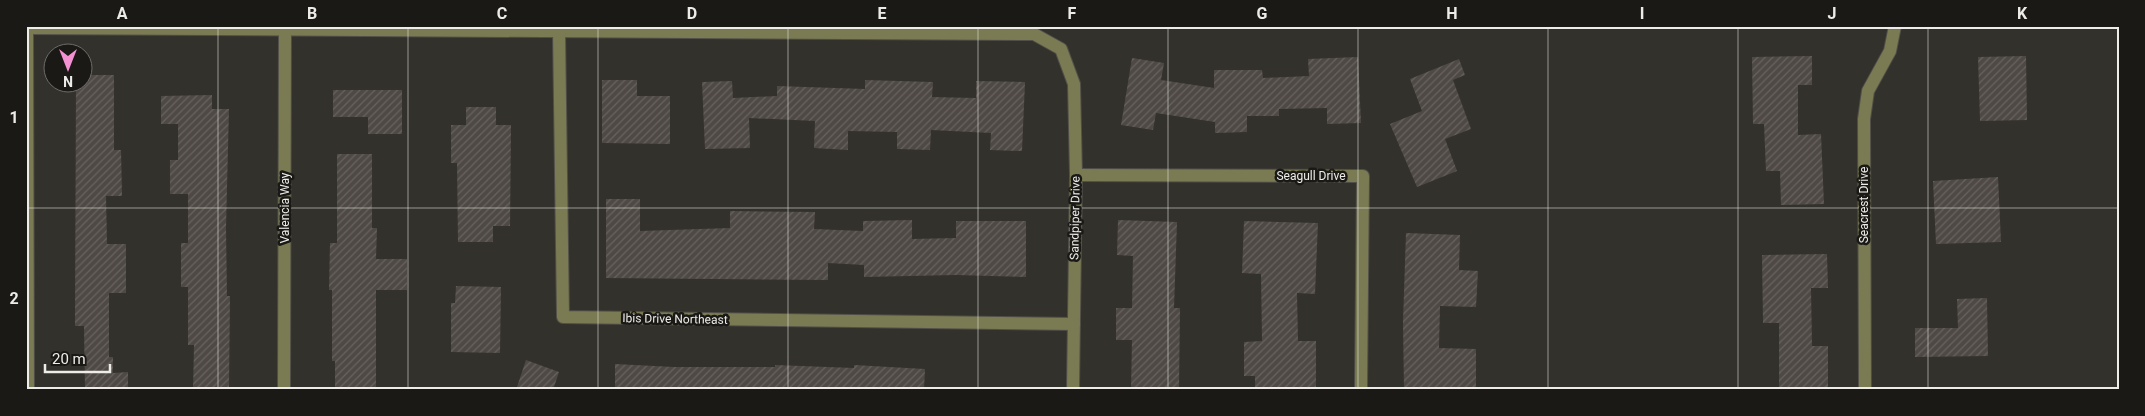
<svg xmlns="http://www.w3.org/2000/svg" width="2145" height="416" viewBox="0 0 2145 416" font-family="Roboto,sans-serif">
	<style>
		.building { fill: url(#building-hatch) }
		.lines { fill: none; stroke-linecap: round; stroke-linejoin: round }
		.minor-casing { stroke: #514f49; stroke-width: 14 }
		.minor { stroke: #7a7b53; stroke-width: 12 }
		.grid { fill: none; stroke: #edece8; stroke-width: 1; stroke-opacity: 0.55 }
		.labels { text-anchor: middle; stroke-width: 5; stroke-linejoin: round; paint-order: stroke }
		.street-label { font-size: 12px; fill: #edece8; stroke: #1a1916 }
		.neatline { fill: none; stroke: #edece8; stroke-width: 2 }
		.grid-label { font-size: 16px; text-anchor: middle; font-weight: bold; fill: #edece8 }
	</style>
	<defs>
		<pattern id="building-hatch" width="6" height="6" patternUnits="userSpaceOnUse" patternTransform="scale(1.25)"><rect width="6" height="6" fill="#4e4944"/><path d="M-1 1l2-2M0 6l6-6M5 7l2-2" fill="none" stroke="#68635f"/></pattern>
	</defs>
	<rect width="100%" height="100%" fill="#33312b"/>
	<g class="building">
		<path d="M1812,56V85H1798V135L1821,134L1824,204L1781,205L1780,171H1766L1764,124H1753L1752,57Z"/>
		<path d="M2026,56L2027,120L1980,121L1978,57Z"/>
		<path d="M1358,57L1361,123L1327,124V108L1279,109V116H1247V132L1215,133V122L1156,113L1153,130L1121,125L1132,58L1164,63L1161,80L1214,88V70H1262L1263,78L1309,76L1308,59Z"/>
		<path d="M1459,59L1465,75L1453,80L1471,129L1445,139L1457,171L1417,187L1390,124L1422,111L1410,79Z"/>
		<path d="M82,75H114V150H121L122,196H106L107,244H126V293H109V357H113V373L128,372V390H85L84,326H75L76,82H82Z"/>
		<path d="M602,80H637V96H670V144L602,143Z"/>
		<path d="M865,80L933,82L932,97L976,98V81L1025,82L1022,151L990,150L991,133L931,130L930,150L897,149V132L848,131V150L814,148L815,121L749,118L750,148L705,149L702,82L732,81L733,98L777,96V86L865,89Z"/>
		<path d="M333,90H402V134H368V117H333Z"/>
		<path d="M212,95V109H229L226,228L227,296H230L229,390H193L194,345H188V287H181V243H188V194H170V160H178V124H161V96Z"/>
		<path d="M466,107H496V125H511L510,226H493V242H458L457,163H451V125H466Z"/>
		<path d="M337,154H372V228H377L376,259H407V290H376V390H335V361H332V290H329L330,243H337Z"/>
		<path d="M1998,177L2001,242L1936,244L1933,181Z"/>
		<path d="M606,199H640V231L730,228V211L815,212L814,229L863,231V221L912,220V239L956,238V221H1026V277L956,275L864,277V265L828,263V280L606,278Z"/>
		<path d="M1118,220L1177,222L1174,308H1180L1179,390H1131L1132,340H1116V308H1132L1133,256L1117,255Z"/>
		<path d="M1244,221L1318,223L1315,294L1297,293L1298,341H1316V390H1255V376H1244V342L1262,341L1261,274L1242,273Z"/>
		<path d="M1406,233L1460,235L1459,270L1478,271L1476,307L1440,306L1439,348L1476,349V390H1404L1403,322Z"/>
		<path d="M1827,254L1828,288H1811L1812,346H1828V390H1779V323H1763L1762,255Z"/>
		<path d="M456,286L501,287L500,353L451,352V303H455Z"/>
		<path d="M1987,298L1988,356L1915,357V328H1958L1957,299Z"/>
		<path d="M526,360L559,372L553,390H516Z"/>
		<path d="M615,364L674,367H775V365L854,368V365L925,369L924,390H615Z"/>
	</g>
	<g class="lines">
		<g class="minor-casing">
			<g id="minor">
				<path d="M26,28L1034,34L1061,49L1074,84L1076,175L1073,390"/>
				<path d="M27,28L28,390"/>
				<path d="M559,31L563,317L1074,324"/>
				<path d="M1076,175L1363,176L1361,390"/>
				<path d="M284,390L285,26"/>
				<path d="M1865,390L1864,119L1868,91L1890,51L1895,26"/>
			</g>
		</g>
		<use href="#minor" class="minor"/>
	</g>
	<path class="grid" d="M218,26V390M408,26V390M598,26V390M788,26V390M978,26V390M1168,26V390M1358,26V390M1548,26V390M1738,26V390M1928,26V390M26,208H2119"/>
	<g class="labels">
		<g class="street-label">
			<text x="1311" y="180">Seagull Drive</text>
			<text transform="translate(1864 205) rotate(-90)" y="4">Seacrest Drive</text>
			<text transform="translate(285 208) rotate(-90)" y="4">Valencia Way</text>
			<text transform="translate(1075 218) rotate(-89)" y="4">Sandpiper Drive</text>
			<text transform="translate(675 319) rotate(1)" y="4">Ibis Drive Northeast</text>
		</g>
	</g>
	<rect width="2145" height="416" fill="none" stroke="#1a1916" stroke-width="55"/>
	<g transform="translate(68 68) rotate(180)"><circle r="24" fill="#1a1916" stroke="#6e6d6a"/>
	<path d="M0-4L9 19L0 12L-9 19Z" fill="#f491d3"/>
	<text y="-8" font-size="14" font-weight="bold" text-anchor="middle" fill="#edece8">N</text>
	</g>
	<path d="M45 364v8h65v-8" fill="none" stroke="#edece8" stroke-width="2.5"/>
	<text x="52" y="364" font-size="15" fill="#edece8" stroke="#1a1916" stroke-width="4" paint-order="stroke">20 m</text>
	<rect x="28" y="28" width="2090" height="360" class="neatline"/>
	<g class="grid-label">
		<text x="122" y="19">A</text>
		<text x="312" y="19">B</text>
		<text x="502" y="19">C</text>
		<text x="692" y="19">D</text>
		<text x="882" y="19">E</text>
		<text x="1072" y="19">F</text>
		<text x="1262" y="19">G</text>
		<text x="1452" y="19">H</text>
		<text x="1642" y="19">I</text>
		<text x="1832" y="19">J</text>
		<text x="2022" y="19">K</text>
		<text x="14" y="123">1</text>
		<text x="14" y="304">2</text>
	</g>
</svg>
